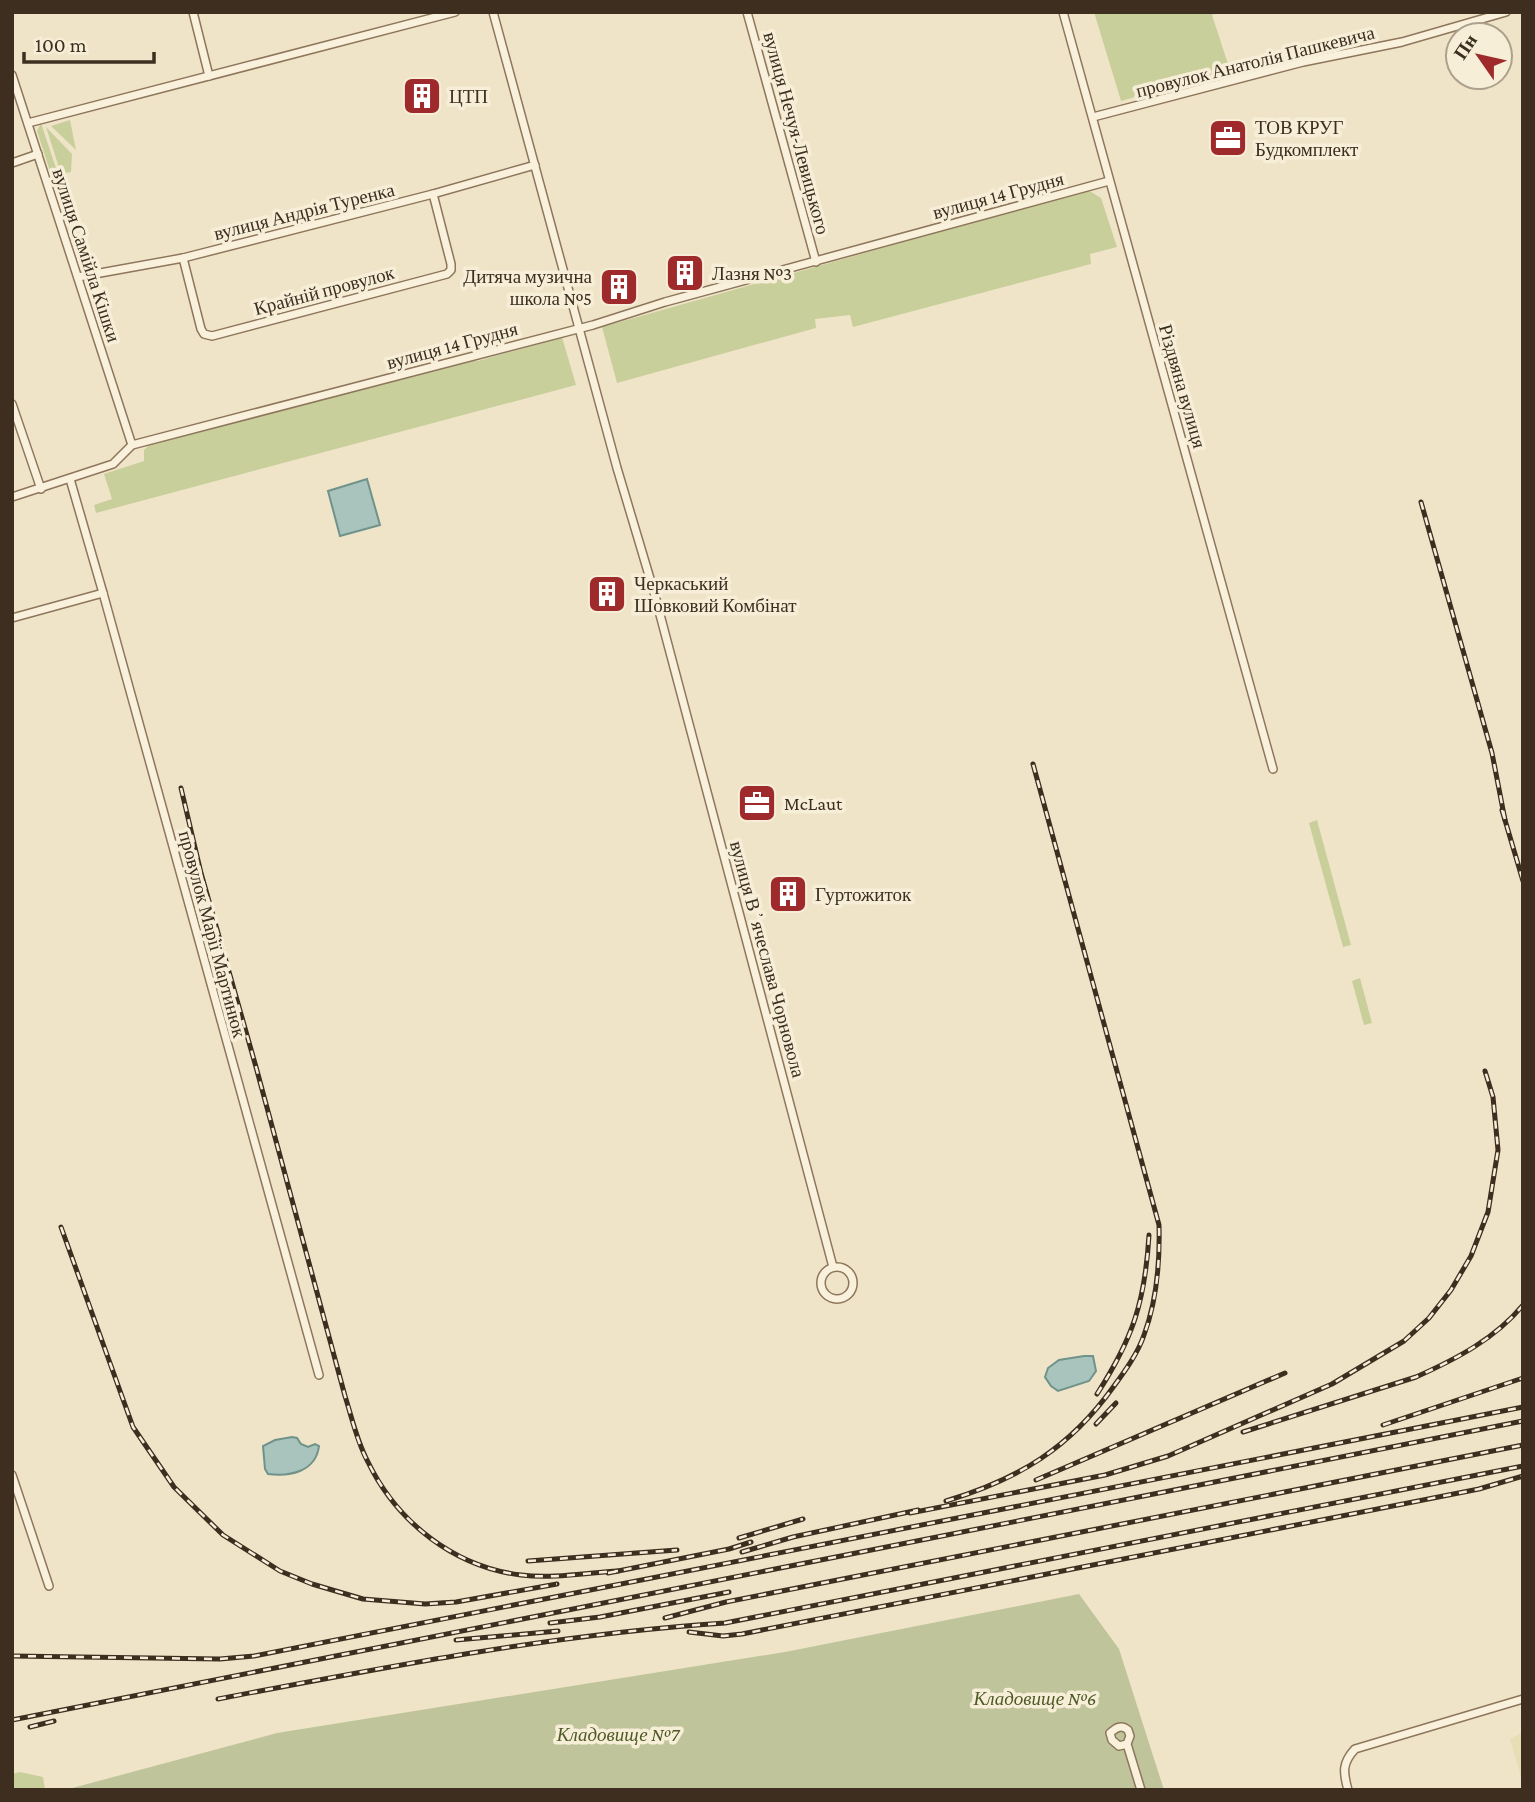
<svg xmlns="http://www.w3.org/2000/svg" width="1535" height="1802" viewBox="0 0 1535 1802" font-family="'Crimson Pro',serif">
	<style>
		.farmland { fill: #e6deb5 }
		.green { fill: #c9cf9b }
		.cemetery { fill: #bfc49a }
		.water { fill: #a9c4bc; stroke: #6f938a; stroke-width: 2 }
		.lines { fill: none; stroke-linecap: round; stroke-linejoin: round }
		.street-casing { stroke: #8d765c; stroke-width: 10 }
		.street { stroke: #faf1dc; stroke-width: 7 }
		.rail-casing { stroke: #3d2e20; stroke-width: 5 }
		.rail { stroke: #f7eed8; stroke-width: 2.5; stroke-dasharray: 8; stroke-linecap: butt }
		.labels { text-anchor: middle; stroke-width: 7; stroke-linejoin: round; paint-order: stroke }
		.street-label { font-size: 19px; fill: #3d2e20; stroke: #f7eed8 }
		.poi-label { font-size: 19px; fill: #3d2e20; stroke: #f7eed8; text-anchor: start }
		.park-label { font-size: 19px; font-style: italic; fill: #4d5a26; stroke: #f7eed8 }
	</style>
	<rect width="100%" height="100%" fill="#f0e4c8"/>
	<path class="farmland" d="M1523,1732V1784L1510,1739Z"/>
	<g class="green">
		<path d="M1094,12H1222L1212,15L1230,70L1121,101Z"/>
		<path d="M70,120L76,150L51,126Z"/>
		<path d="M41,123L58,174L56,175L50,171L37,131Z"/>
		<path d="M46,127L72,154L71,172L61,174Z"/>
		<path d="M1088,190L1101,198L1117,247L1090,254L1091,264L853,327L850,315L815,319L816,328L617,383L602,327Z"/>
		<path d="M562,337L576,385L96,513L94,505L112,499L104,474L144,461V450L150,444L470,360L478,361Z"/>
		<path d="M1317,820L1351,945L1343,947L1309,823Z"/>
		<path d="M1360,978L1372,1023L1364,1025L1352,981Z"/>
		<path d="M20,1772L43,1777L45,1790H12V1774Z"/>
	</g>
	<path class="cemetery" d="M1079,1594L1119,1649L1164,1790H65L277,1733L785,1652Z"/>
	<g class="water">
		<path d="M367,479L380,525L340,536L328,491Z"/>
		<path d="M1084,1356H1093L1096,1371L1089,1381L1058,1391L1051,1386L1045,1377L1048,1368L1059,1360Z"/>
		<path d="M292,1437L297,1438L301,1444L308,1447L315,1444L319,1446C316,1471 291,1477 268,1474L265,1469L263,1446L275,1440Z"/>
	</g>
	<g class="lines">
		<g class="street-casing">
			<g id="street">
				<path d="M193,12L209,76"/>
				<path d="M493,12L617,468L654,592L833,1267"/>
				<path d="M747,12L816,262"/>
				<path d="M1063,12L1273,769"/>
				<path d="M12,75L132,445"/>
				<path d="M1093,117L1303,62L1402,42L1506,12"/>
				<path d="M28,123L455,12"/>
				<path d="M12,163L38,154"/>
				<path d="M183,258L201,329L204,334L212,336L447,274L451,270V264L433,194"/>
				<path d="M78,277L183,258L433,194L535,165"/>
				<path d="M12,404L41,489"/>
				<path d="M70,479L103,593"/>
				<path d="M12,497L113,464L132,445L593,325L665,302L1109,181"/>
				<path d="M12,618L103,593L319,1375"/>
				<circle cx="837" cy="1283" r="16"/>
				<path d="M12,1475L49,1586"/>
				<path d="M1127,1744L1119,1746L1112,1740L1110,1733C1116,1728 1121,1724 1128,1730L1130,1736L1127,1744L1141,1790"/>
				<path d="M1348,1790C1343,1772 1342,1763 1355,1749L1523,1699"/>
			</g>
		</g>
		<use href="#street" class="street"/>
		<g class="rail-casing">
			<g id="rail">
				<path d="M1421,502L1492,753L1505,820"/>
				<path d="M181,788L201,873L256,1067L345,1396C352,1418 357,1442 368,1462C397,1522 454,1567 521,1575C552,1579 586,1573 618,1571"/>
				<path d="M1502,810L1523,881"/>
				<path d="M61,1227L133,1427L174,1487L223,1535L280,1571L312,1584L363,1599L425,1604L456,1602L557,1584"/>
				<path d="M1097,1394C1133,1338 1145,1302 1149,1235"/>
				<path d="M1096,1424L1116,1403"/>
				<path d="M1383,1425L1523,1378"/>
				<path d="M1243,1432L1416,1377C1456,1359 1495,1339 1523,1305"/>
				<path d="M1036,1480L1285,1373"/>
				<path d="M946,1501C1019,1479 1070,1448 1114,1386C1125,1371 1138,1353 1144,1335C1157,1300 1160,1262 1159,1225L1033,764"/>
				<path d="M910,1513L1105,1475L1168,1456L1332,1384L1404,1341L1429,1318L1451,1290L1471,1256L1488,1212L1498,1150L1493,1097L1485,1071"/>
				<path d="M739,1538L803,1519"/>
				<path d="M742,1552L793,1537L918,1510"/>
				<path d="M528,1561L677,1550"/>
				<path d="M608,1573L729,1549L751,1542"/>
				<path d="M665,1618L726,1602L1523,1445"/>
				<path d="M550,1623L600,1617L729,1592"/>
				<path d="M689,1632L723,1636L742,1634L1479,1489L1523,1476"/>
				<path d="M456,1640L558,1631"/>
				<path d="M12,1656L220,1659L254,1656L1523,1407"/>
				<path d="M218,1699C386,1667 555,1634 725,1623L1523,1466"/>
				<path d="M12,1720L1523,1421"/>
				<path d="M30,1727L54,1721"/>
			</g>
		</g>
		<use href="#rail" class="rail"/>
	</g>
	<defs>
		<g id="building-square" transform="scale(2.0125)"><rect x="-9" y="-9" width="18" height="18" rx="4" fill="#9e2a2b" stroke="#f7eed8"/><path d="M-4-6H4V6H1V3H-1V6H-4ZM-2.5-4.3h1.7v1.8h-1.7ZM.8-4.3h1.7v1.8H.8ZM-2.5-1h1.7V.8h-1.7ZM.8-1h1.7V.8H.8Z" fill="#fff"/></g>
		<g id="office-square" transform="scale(2.0125)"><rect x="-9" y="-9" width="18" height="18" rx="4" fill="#9e2a2b" stroke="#f7eed8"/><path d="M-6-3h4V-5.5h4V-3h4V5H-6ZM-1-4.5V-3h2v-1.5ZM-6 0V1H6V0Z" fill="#fff"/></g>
	</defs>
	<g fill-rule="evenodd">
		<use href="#building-square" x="422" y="96"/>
		<use href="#office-square" x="1228" y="138"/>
		<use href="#building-square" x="685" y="273"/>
		<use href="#building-square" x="619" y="287"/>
		<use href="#building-square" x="607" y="594"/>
		<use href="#office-square" x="757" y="803"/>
		<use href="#building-square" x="788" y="894"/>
	</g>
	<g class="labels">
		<g class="street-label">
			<text transform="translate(1255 61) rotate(-14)" y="7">провулок Анатолія Пашкевича</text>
			<text transform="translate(797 133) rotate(75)" y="7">вулиця Нечуя-Левицького</text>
			<text transform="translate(998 195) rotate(-15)" y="7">вулиця 14 Грудня</text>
			<text transform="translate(304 211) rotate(-14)" y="7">вулиця Андрія Туренка</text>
			<text transform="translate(87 255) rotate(72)" y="7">вулиця Самійла Кішки</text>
			<text transform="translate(324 290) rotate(-15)" y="7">Крайній провулок</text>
			<text transform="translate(452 345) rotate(-15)" y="7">вулиця 14 Грудня</text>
			<text transform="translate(1183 386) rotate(74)" y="7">Різдвяна вулиця</text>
			<text transform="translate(213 934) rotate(75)" y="7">провулок Марії Мартинюк</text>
			<text transform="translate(768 959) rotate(75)" y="7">вулиця Вʼячеслава Чорновола</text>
		</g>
		<g class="poi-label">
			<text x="449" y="103">ЦТП</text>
			<text x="1255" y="134">ТОВ КРУГ<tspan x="1255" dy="22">Будкомплект</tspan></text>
			<text x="712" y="280">Лазня №3</text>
			<text x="592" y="283" text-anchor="end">Дитяча музична<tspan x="592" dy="22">школа №5</tspan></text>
			<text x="634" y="590">Черкаський<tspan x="634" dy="22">Шовковий Комбінат</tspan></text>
			<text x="784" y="810">McLaut</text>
			<text x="815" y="901">Гуртожиток</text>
		</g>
		<g class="park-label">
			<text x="1035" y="1705">Кладовище №6</text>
			<text x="618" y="1741">Кладовище №7</text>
		</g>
	</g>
	<rect width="1535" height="1802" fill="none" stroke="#3d2e20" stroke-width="28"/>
	<g transform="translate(1479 56) rotate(304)"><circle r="33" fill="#f7eed8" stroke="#ada18e" stroke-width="2"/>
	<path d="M0-5L12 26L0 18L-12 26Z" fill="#9e2a2b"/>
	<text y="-10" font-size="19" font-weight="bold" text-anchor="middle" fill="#3d2e20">Пн</text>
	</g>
	<path d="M24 52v10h130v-10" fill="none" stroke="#3d2e20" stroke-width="3.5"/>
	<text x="35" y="52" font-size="21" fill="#3d2e20" stroke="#f7eed8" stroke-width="5" paint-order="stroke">100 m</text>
</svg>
